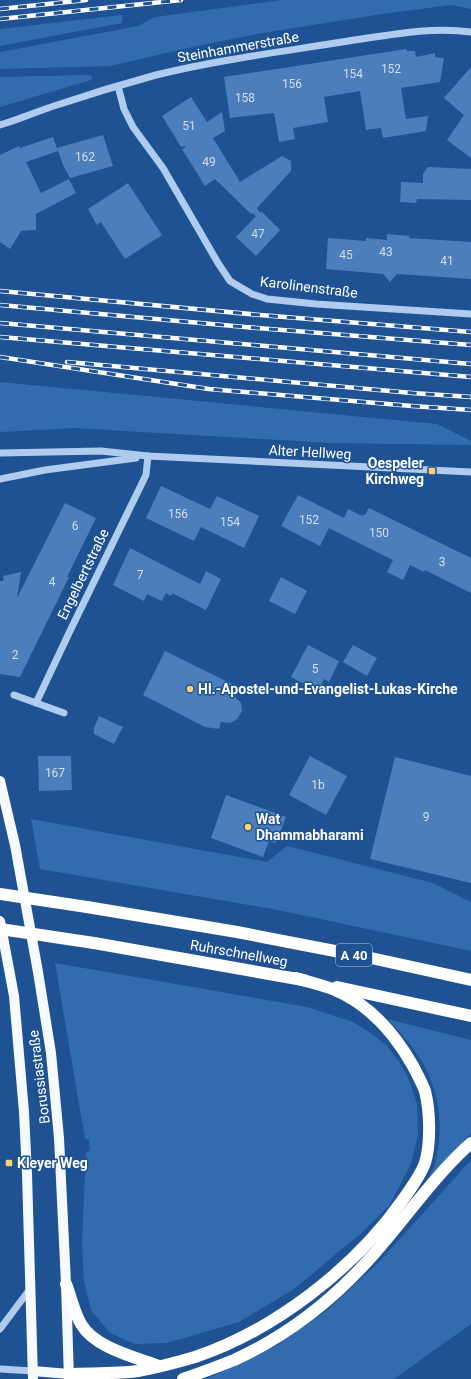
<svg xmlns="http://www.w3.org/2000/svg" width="471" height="1379" viewBox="0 0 471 1379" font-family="Roboto,sans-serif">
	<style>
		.green { fill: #326caf }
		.building { fill: #4b7eba }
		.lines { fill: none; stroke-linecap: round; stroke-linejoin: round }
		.minor { stroke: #afccee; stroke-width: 7 }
		.major { stroke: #f6faff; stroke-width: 10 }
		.highway { stroke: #fff; stroke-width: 12 }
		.rail-casing { stroke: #fff; stroke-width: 4.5 }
		.rail { stroke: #1e5292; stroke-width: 3; stroke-dasharray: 9; stroke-linecap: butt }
		.highway-bridge { stroke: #fff; stroke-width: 12 }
		.poi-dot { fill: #fcd26f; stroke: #1e5292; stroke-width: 1.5 }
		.labels { text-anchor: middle; stroke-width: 3; stroke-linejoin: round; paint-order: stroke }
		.number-label { font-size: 12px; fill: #d2dfee }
		.shield { fill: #1e5292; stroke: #bccbde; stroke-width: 1 }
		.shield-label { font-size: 13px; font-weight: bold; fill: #fff }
		.street-label { font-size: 14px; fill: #fff; stroke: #1e5292 }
		.poi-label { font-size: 14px; font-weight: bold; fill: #fff; stroke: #1e5292; text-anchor: start }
	</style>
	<rect width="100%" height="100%" fill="#1e5292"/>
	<g class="green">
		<path d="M282,0H471V9L451,5L382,14L257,34L188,48L110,66L0,69V52L138,26L155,17Z"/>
		<path d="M122,15V23L0,46V29Z"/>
		<path d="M87,75H90L92,77L91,80L0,107V77Z"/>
		<path d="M0,382L437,424L471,441V445L330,443L75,428L0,432Z"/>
		<path d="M31,819L267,862L287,846L433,883L471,902V951L278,910L40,869Z"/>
		<path d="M55,963L307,1007L353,1022L372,1034L387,1046L398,1060L407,1075L417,1104L418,1135L411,1164L389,1206L359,1235L294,1289L239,1322L167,1343L135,1344L110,1333L91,1310L84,1282L82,1243L86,1152L90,1151L89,1139H85Z"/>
		<path d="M387,1019L471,1040V1133L466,1138L427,1180C430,1174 434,1169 435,1163C445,1127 439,1085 417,1054C408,1041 398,1030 387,1019Z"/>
		<path d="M471,1160V1324L394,1379H206L276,1346L325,1312L379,1262Z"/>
	</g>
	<g class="building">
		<path d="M406,49L407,51H415L416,57L435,53V57L444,58L440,82L401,88L406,119L428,116L426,131L383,138L381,128L366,130L360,91L324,97L328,122L293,128L295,139L279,142L274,113L230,118L224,77Z"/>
		<path d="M471,67V158L447,140L464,115L444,98Z"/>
		<path d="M191,97L207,122L222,112L225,131L213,138L240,182L282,156L291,161V171L257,208L260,213L261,211L280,230L256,256L236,237L256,216L252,213L251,214L215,179L205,186L182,149L186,147L185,146L181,147L162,116Z"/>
		<path d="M103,135L113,166L70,178L63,165L57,148Z"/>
		<path d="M53,137L58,151L26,162L41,193L69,179L76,193L36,214V230L21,231L10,249L0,242V155L19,146L20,148Z"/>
		<path d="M428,167L471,169V200L417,199L416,203L400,202L401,182L423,183V174Z"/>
		<path d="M128,183L162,235L125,259L101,222L97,225L88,209Z"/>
		<path d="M387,234L410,236L409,238L471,242V279L397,274L390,282L383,274L326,269L328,238L366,241V238L387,240Z"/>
		<path d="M161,486L210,509L217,496L259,516L244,548L201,527L194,541L146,518Z"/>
		<path d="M298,495L344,518L348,509L362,516L364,514L365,515L369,508L471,558V593L425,570L424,572L410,565L403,580L387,572L393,560L329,528L320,546L281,526Z"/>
		<path d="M65,503L96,518L67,577H69L20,677L0,674V581H4L3,576L21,572L17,598Z"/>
		<path d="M130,548L200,584L206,571L221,579L206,610L172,593L171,596L166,593L162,601L147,594L144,601L113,585Z"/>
		<path d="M281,577L307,591L295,614L269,601Z"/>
		<path d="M308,645L339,661L329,682L324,679L318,691L291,677Z"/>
		<path d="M353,645L377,658L367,676L343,662Z"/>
		<path d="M165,651L232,684L231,687L238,692L235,697L241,703L242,711L237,719L230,723L221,722L219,729L205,727L143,695Z"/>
		<path d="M99,716L123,727L114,744L94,734V728Z"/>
		<path d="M38,756H71L72,790L39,791Z"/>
		<path d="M310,756L347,776L326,815L289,795Z"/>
		<path d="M395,757L471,776V883L370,859Z"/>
		<path d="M226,795L286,817L276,843L269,841L263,857L211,838Z"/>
	</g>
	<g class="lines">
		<g class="minor">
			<path d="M118,86L124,109L133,127L163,168L218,263L230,281L240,287L252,294L267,299L316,304L471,314"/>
			<path d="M0,125C20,119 38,111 57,105C90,94 123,84 156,75C217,60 280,52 342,42C385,36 428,26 471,32"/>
			<path d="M0,453L101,451L148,456L471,472"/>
			<path d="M0,479L45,470L136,458"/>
			<path d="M14,695L64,713"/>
			<path d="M36,703L69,633L146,475L148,456"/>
			<path d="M0,1329L30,1289"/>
			<path d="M0,1369L33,1371"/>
		</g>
		<g class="major">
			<path d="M0,781L15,845L38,972L51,1053L59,1138L66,1284L69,1379"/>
			<path d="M0,921L14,996L24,1112L27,1174L33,1379"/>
			<path d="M33,1371L69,1374"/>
		</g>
		<g class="highway">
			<path d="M87,907L237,932L371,958L471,980"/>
			<path d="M94,943L303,980"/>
			<path d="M337,987L471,1016"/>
			<path d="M66,1284C71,1297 74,1312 81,1324C95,1348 135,1357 159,1366"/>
			<path d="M69,1374C91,1373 115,1374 138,1371C155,1368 178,1362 195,1357C273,1331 354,1269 402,1201C410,1189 420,1177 425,1163C431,1143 430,1111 425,1091C422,1083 417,1074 413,1066C395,1034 370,1005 335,990C322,985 309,982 296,978"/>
			<path d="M183,1379C200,1373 217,1367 234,1360C287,1336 335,1298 373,1255C406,1218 434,1176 471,1143"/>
		</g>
		<g class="rail-casing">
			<g id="rail">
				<path d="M0,9L86,0"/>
				<path d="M0,19L181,0"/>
				<path d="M0,291L260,315L471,332"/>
				<path d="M0,305L245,327L471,345"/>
				<path d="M0,323L471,364"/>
				<path d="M0,337L471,377"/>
				<path d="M0,357L209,389L412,406L471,410"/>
				<path d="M67,362L412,393L471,397"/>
			</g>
		</g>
		<use href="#rail" class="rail"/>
		<g class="highway-bridge">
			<path d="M0,894L87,907"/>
			<path d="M0,929L94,943"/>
		</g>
	</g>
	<g class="poi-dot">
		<rect x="428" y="467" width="8" height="8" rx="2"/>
		<circle cx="190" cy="689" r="4"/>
		<circle cx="248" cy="827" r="4"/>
		<rect x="5" y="1159" width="8" height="8" rx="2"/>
	</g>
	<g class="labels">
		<g class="number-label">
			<text x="391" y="73">152</text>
			<text x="353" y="78">154</text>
			<text x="292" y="88">156</text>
			<text x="245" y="102">158</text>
			<text x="189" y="130">51</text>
			<text x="85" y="161">162</text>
			<text x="209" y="166">49</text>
			<text x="258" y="238">47</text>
			<text x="386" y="256">43</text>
			<text x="346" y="259">45</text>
			<text x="447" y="265">41</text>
			<text x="178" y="518">156</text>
			<text x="309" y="524">152</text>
			<text x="230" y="526">154</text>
			<text x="75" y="530">6</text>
			<text x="379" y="537">150</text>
			<text x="442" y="566">3</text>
			<text x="140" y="579">7</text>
			<text x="52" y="586">4</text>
			<text x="15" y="659">2</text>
			<text x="315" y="673">5</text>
			<text x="55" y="777">167</text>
			<text x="318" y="789">1b</text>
			<text x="426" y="821">9</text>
		</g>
		<rect class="shield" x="336" y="944" width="36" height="22" rx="3"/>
		<g class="shield-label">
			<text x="354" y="960">A 40</text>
		</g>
		<g class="street-label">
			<text transform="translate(238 47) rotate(-10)" y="5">Steinhammerstraße</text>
			<text transform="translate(309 287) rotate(7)" y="5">Karolinenstraße</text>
			<text transform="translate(310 452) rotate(3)" y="5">Alter Hellweg</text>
			<text transform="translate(83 574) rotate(-64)" y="5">Engelbertstraße</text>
			<text transform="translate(239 953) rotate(10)" y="5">Ruhrschnellweg</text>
			<text transform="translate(39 1077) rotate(-97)" y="5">Borussiastraße</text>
		</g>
		<g class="poi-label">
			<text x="424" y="468" text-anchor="end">Oespeler<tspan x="424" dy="16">Kirchweg</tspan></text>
			<text x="198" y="694">Hl.-Apostel-und-Evangelist-Lukas-Kirche</text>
			<text x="256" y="824">Wat<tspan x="256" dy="16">Dhammabharami</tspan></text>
			<text x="17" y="1168">Kleyer Weg</text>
		</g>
	</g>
</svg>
